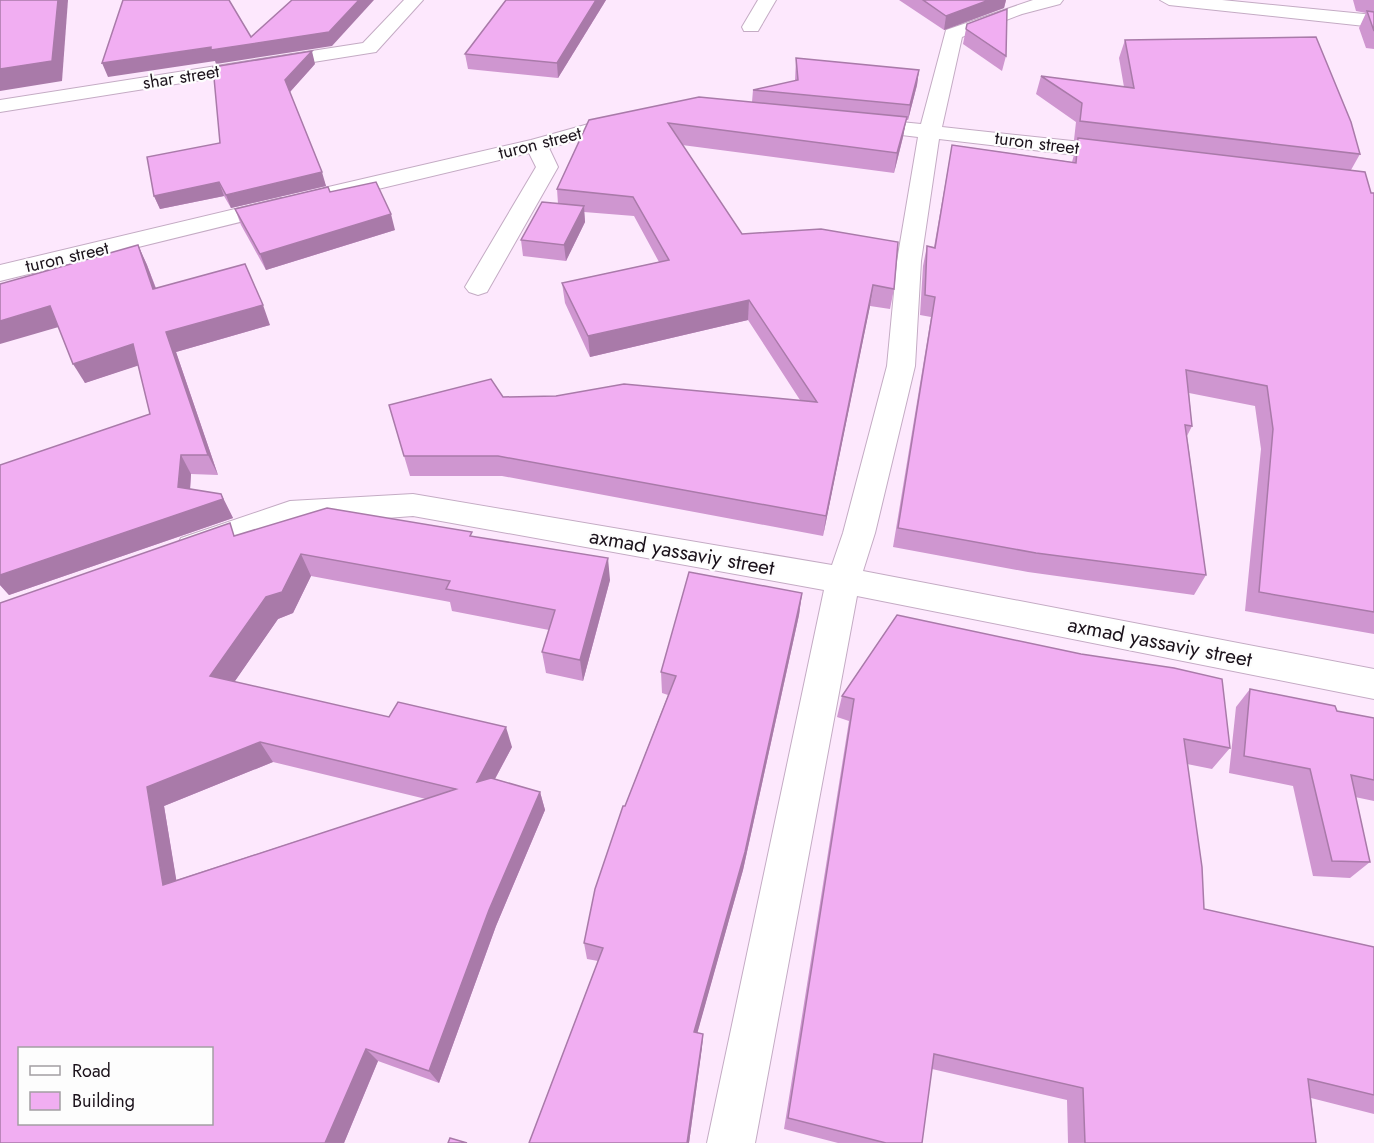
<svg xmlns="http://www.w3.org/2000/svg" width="1374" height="1143" viewBox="0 0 1374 1143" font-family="Jost,sans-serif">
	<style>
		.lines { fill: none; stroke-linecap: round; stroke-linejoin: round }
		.minor-casing { stroke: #c4abc4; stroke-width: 2 }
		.minor { fill: #fff; fill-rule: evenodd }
		.wall { fill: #cf96d0; fill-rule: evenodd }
		.shaded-wall { fill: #a97aa9 }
		.building { fill: #f1aef2; stroke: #a97aa9; stroke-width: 1.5; fill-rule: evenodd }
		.labels { text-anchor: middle; stroke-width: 4.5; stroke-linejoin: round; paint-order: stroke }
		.far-street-label { font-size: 18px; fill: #1b121b; stroke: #fdfdfd }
		.street-label { font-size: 21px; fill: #1b121b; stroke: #fdfdfd }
	</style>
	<rect width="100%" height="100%" fill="#fde8fd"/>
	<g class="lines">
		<g class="minor-casing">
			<g id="minor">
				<path d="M404,0H423L376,52L0,112V100L363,43Z"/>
				<path d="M758,0H776L758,31H744L742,27Z"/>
				<path d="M1033,0H1063L1060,4L1022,14L962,37L942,127L1119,146L1127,148L1130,153L1127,158L1119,160L939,139L921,261L915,366L875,533L863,571L1374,669V699L857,596L755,1143H707L824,590L413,516L292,525L192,559L181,556L176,547L181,538L290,501L413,494L832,565L843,533L887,366L897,261L918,137L860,130L853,128L849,124L853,120L860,118L921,124L946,30Z"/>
				<path d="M1160,0H1222L1374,15V27L1169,5Z"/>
				<path d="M628,113L635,115L639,119L635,123L549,148L558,167L487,292L478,295L469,292L465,287L536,167L529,153L332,200L324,198L321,193L324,188L531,140Z"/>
				<path d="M281,198L289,200L293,205L289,210L0,281V265Z"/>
			</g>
		</g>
		<use href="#minor" class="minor"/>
	</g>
	<g class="wall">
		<path d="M506,0H606L558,78L468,69L465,54Z"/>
		<path d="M899,0H1006L1004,8L944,30Z"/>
		<path d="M1353,0H1374V49L1366,48L1359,28L1366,13L1356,11Z"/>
		<path d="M967,24L1006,56L1002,71L963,44Z"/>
		<path d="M1125,40L1360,154L1351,170L1371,193H1374V634L1245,611L1261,449L1255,406L1189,393L1192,426L1187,436L1206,575L1194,595L1028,572L893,547L931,317L920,315L923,266L927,246L934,247L952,145L1072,162L1078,140H1074L1076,122L1036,94L1041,76L1124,87L1119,58Z"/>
		<path d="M796,58L919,70L917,85L908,120H906L903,137L894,173L682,145L742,234L894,289L890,309L870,306L823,536L502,476H410L389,405L503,397L800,400L748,320L590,357L565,303L562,283L659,262L634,216L584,212L585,222L566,261L523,256L521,240L558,204L557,189L589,120L752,102L753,90L795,81Z"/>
		<path d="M315,64L290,92L326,186L231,208L224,196L160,209L154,196Z"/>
		<path d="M330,192L395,230L266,270L241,225L235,209Z"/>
		<path d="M138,245L147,265L156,288L270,325L176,352L218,475L191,474L190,489L221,494L233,518L9,595L0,585V465L150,414L138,365L85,383L59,327Z"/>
		<path d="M236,535L473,537L610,580L583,681L546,673L542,652L549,630L452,611L450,602L311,576L293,613L278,619L234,682L512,747L495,779L540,792L545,810L496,926L439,1083L378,1061L344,1143H0ZM273,762L426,799L176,880L164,806Z"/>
		<path d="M802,593L799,615L743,870L697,1033L703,1034L702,1047L689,1143H529L598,961L587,959L584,943L625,806L668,695L662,693L661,672Z"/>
		<path d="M897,615L1230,748L1212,769L1187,764L1204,909L1374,947V1114L1311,1098L1316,1143H1068L1067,1100L932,1069L922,1143H838L784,1129L849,721L837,717L842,696Z"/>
		<path d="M1250,689L1337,711L1374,718V801L1355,797L1370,862L1350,878L1313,876L1293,786L1229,773L1236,707Z"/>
	</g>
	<g class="shaded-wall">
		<path d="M58,0H68L62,81L0,91V69Z"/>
		<path d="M359,0H374L332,46L216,64L215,61L108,77L102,63L211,47L212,50Z"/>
		<path d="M596,0H606L558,78L557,63Z"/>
		<path d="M989,0H1006L1004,8L944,30L946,16Z"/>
		<path d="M312,51L315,64L289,93L285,80Z"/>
		<path d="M919,70L917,85L908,120L910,105Z"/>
		<path d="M907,117L903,137L894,173L897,153Z"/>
		<path d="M322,172L326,186L231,208L226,195Z"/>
		<path d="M219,182L224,196L160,209L154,196Z"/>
		<path d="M584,206L585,222L566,261L564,245Z"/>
		<path d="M391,214L395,230L266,270L260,254Z"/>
		<path d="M138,245L147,265L163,308L153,289Z"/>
		<path d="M873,285L870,306L823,536L826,516Z"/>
		<path d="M749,300L748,320L590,357L588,336Z"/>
		<path d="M263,305L270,325L176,352L218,475L208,455L166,332Z"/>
		<path d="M50,306L62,326L0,344V321Z"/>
		<path d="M133,344L143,364L85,383L73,364Z"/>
		<path d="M181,455L191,474L189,506L178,487Z"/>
		<path d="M221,494L233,518L9,595L0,585V575Z"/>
		<path d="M301,554L311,576L293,613L278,619L224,697L210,676L266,597Z"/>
		<path d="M608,558L610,580L583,681L580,660Z"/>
		<path d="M802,593L799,615L743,870L694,1045V1032Z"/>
		<path d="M506,727L512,747L483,801L477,782Z"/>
		<path d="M260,742L273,762L164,806L180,902L163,885L147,787Z"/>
		<path d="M540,792L545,810L496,926L439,1083L429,1071L489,910Z"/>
		<path d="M703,1034L702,1047L689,1143H687Z"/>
		<path d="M366,1049L378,1061L344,1143H325Z"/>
	</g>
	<g class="building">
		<path d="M0,0H58L52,61L0,69Z"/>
		<path d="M123,0H229L251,37L292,0H359L329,32L211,50V47L102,63Z"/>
		<path d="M506,0H596L557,63L465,54Z"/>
		<path d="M923,0H989L946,16Z"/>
		<path d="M1007,9L1006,56L966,29L967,24Z"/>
		<path d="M1367,11L1374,12V31Z"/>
		<path d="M1316,37L1351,122L1360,154L1080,121L1082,103L1041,76L1134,88L1125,40Z"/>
		<path d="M312,51L285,80L322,172L226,195L219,182L154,196L147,157L220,143L213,67Z"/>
		<path d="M796,58L919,70L910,105L753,90L798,80Z"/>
		<path d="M699,97L907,117L897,153L668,123L742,234L821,229L898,242L894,289L873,285L826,516L498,456H404L389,405L491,379L503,397L556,396L624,384L817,402L749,300L588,336L562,283L669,260L633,197L557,189L589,120Z"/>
		<path d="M1078,138L1365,172L1371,193H1374V612L1259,592L1273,429L1267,386L1186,370L1192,426L1185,425L1206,575L1036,553L898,528L935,297L925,295L927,246L935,248L952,145L1076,163Z"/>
		<path d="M376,182L391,214L260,254L235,209L328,187L330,192Z"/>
		<path d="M542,202L584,206L564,245L521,240Z"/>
		<path d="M138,245L153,289L245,264L263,305L166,332L208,455H181L178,487L221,494L223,499L0,575V465L150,414L133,344L73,364L50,306L0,321V284Z"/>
		<path d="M327,508L472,532L470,536L608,558L580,660L542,652L555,610L446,589L450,581L301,554L282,592L266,597L210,676L389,717L398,702L506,727L477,782L491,778L540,792L489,910L429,1071L366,1049L325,1143H0V603L230,523L234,536ZM260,742L456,789L163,885L147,787ZM20,1048H212V1124H20Z"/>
		<path d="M689,572L802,593L745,852L694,1032L703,1034L687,1143H529L603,948L584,943L595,889L623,806H625L676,676L661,672Z"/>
		<path d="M897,615L1081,654L1174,668L1222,679L1230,748L1184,739L1202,867L1204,909L1374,947V1095L1308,1079L1316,1143H1085L1083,1088L934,1054L922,1143H886L788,1118L854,699L842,696Z"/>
		<path d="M1250,689L1335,706L1337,711L1374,718V780L1351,775L1370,862L1332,861L1310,769L1244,756Z"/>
		<path d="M450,1138L467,1143H448Z"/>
	</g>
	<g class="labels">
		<g class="far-street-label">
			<text transform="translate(181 77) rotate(-9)" y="6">shar street</text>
			<text transform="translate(540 143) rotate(-14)" y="6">turon street</text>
			<text transform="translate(1037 143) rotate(7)" y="6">turon street</text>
			<text transform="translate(67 257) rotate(-13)" y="6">turon street</text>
		</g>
		<g class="street-label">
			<text transform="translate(682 552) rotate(10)" y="7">axmad yassaviy street</text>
			<text transform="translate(1160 642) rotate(11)" y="7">axmad yassaviy street</text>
		</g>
	</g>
	<rect x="18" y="1047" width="195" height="78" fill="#fdfdfd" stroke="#a39fa3" stroke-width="1.5"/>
	<rect x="30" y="1066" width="30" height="9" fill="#ffffff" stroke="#a39fa3" stroke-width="1.5"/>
	<text x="72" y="1077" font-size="18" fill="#1b121b">Road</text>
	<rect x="30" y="1092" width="30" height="18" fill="#f1aef2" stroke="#a39fa3" stroke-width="1.5"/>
	<text x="72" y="1107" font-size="18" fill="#1b121b">Building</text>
</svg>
